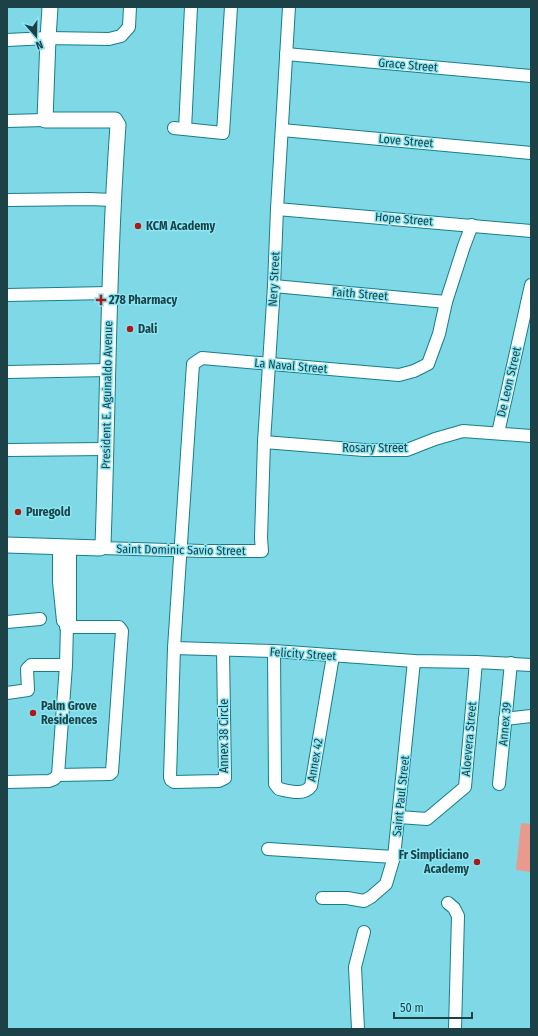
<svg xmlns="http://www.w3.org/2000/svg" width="538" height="1036" viewBox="0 0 538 1036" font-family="'Fira Sans Condensed',sans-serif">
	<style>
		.green { fill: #e89a8f }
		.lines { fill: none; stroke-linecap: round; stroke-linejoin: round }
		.minor-casing { stroke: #167e8b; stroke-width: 14 }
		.major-casing { stroke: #167e8b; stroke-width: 17 }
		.minor { stroke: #fff; stroke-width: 12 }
		.major { stroke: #fff; stroke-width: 15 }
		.poi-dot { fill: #ac1a18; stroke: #8be6f3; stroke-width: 1.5 }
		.labels { text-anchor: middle; stroke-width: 3; stroke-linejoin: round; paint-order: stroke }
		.street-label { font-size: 12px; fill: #1c4248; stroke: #8be6f3 }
		.poi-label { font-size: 12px; font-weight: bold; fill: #1c4248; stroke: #8be6f3; text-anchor: start }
	</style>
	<rect width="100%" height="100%" fill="#7ed8e6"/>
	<path class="green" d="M521,823L531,824V872L516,870Z"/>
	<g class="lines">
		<g class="minor-casing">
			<g id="minor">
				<path d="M7,40L48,38L109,39L121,36L129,27L130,7"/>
				<path d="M286,54L531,76"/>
				<path d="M7,121L45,120"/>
				<path d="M174,128L223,133L231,7"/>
				<path d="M185,129L191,7"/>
				<path d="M282,130L531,153"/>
				<path d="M7,200L89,199L113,200"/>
				<path d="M277,209L531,231"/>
				<path d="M274,286L446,302"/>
				<path d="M7,295L109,293"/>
				<path d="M7,372L108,370"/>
				<path d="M498,433L531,285"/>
				<path d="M264,442L364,450H407L435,439L463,431L531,436"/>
				<path d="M7,450L106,449"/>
				<path d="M59,546V582L63,621L67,624L70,621V547"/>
				<path d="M100,548L203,551H262L261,538L264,442L274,286L277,209L289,7"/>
				<path d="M7,622L40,619"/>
				<path d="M174,648L274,651L414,661L476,662L531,665"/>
				<path d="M223,650L225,778L219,781L174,782L171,780L170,777L174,648L193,364L202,358L399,375L414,371L428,364L439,334L446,302L464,246L472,225"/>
				<path d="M274,651L275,784L279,789C289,791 304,796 311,786L333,656"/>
				<path d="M7,693L28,690L27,669L31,665H66"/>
				<path d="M505,719L531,716"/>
				<path d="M58,775L66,665L67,624"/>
				<path d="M7,782L49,781L54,779L58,775L110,774L112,772L122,631L119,627H66"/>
				<path d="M499,784L511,663"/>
				<path d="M399,817L427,819L465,787L476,662"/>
				<path d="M268,849L394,857"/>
				<path d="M322,898H347L364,901L371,897L386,884L394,857L414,661"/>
				<path d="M448,903L454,908L458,916L455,1029"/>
				<path d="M358,1029L355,967L364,932"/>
			</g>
		</g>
		<g class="major-casing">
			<path id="major" d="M7,545L100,548L103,545C108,405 108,265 118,125L115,120H45L48,38L50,7"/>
		</g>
		<use href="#minor" class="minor"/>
		<use href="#major" class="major"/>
	</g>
	<g class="poi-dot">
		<circle cx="138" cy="226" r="4"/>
		<path d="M99 294h4v4h4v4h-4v4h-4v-4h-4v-4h4z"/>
		<circle cx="130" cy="329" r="4"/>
		<circle cx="18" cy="512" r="4"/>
		<circle cx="33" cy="713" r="4"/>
		<circle cx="477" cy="862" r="4"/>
	</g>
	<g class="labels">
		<g class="street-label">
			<text transform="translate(408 65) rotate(5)" y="4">Grace Street</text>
			<text transform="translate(406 141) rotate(5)" y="4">Love Street</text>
			<text transform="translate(404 219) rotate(5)" y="4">Hope Street</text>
			<text transform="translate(274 279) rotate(-87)" y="4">Nery Street</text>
			<text transform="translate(360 294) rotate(5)" y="4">Faith Street</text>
			<text transform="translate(291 366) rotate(5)" y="4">La Naval Street</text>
			<text transform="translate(509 382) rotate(-77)" y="4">De Leon Street</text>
			<text transform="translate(107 395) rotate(-89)" y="4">President E. Aguinaldo Avenue</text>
			<text x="375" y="452">Rosary Street</text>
			<text transform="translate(181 550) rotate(1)" y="4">Saint Dominic Savio Street</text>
			<text transform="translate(303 654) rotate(4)" y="4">Felicity Street</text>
			<text transform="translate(505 724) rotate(-85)" y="4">Annex 39</text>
			<text transform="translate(224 736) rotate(-90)" y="4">Annex 38 Circle</text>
			<text transform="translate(469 739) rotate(-85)" y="4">Aloevera Street</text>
			<text transform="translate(315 760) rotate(-80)" y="4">Annex 42</text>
			<text transform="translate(401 796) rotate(-84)" y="4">Saint Paul Street</text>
		</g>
		<g class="poi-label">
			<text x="146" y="230">KCM Academy</text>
			<text x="109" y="304">278 Pharmacy</text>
			<text x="138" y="333">Dali</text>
			<text x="26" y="516">Puregold</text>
			<text x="41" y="710">Palm Grove<tspan x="41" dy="14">Residences</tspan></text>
			<text x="469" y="859" text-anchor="end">Fr Simpliciano<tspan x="469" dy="14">Academy</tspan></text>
		</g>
	</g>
	<rect width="538" height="1036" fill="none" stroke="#1c4248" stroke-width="16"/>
	<g transform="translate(36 36) rotate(160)" stroke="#8be6f3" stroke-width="3" paint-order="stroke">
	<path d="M0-3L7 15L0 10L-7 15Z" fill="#1c4248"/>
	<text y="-6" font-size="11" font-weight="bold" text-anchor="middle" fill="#1c4248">N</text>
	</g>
	<path d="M394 1012v6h78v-6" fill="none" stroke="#1c4248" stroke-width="2"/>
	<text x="400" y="1012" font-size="12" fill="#1c4248" stroke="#8be6f3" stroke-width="3" paint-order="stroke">50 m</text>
</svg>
